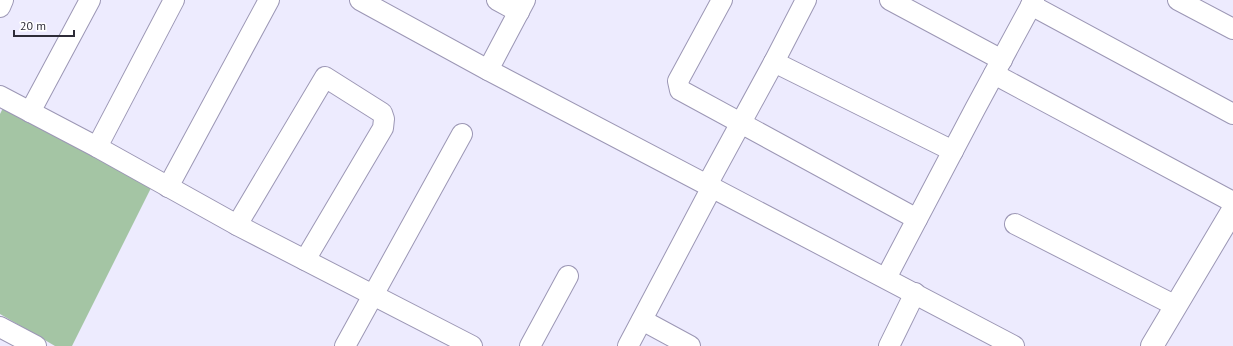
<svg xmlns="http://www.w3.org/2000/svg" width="1233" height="346" viewBox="0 0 1233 346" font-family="'PT Sans',sans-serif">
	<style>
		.green { fill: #a4c5a4 }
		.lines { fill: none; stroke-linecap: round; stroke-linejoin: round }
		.street-casing { stroke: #9c97b5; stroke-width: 22 }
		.secondary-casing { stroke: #9c97b5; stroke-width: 24 }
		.street { stroke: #fff; stroke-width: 20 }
		.secondary { stroke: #fff; stroke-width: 22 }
	</style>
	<rect width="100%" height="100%" fill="#edebfe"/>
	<path class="green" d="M3,108L152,186L72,346H55L0,314V114Z"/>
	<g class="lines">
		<g class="street-casing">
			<g id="street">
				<path d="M360,0L488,70L1014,346"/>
				<path d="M497,0L519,12"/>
				<path d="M722,0L678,81L680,90L917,219"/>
				<path d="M890,0L1002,60"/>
				<path d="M1178,0L1233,29"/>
				<path d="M1031,5L1233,114"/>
				<path d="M0,7L3,0"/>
				<path d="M774,62L953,151"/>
				<path d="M488,70L525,0"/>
				<path d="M994,74L1233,202"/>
				<path d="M0,96L97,147L237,225L472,346"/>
				<path d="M30,112L90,0"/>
				<path d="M97,147L174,0"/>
				<path d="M707,185L774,62L806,0"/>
				<path d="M168,187L269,0"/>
				<path d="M1015,224L1176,306"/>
				<path d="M237,225L325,77L382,113L384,119L383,128L305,260"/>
				<path d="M886,278L975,109L1034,0"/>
				<path d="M642,320L690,346"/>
				<path d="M0,327L36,346"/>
				<path d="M345,346L462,134"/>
				<path d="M530,346L568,276"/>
				<path d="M628,346L712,187"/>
				<path d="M889,346L915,293"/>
			</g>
		</g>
		<g class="secondary-casing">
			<path id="secondary" d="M1152,346L1233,210"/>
		</g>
		<use href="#street" class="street"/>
		<use href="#secondary" class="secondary"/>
	</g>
	<path d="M14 30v6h60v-6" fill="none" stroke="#2e2c38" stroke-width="2"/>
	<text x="20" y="30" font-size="12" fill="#2e2c38" stroke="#ffffff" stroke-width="3" paint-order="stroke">20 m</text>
</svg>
